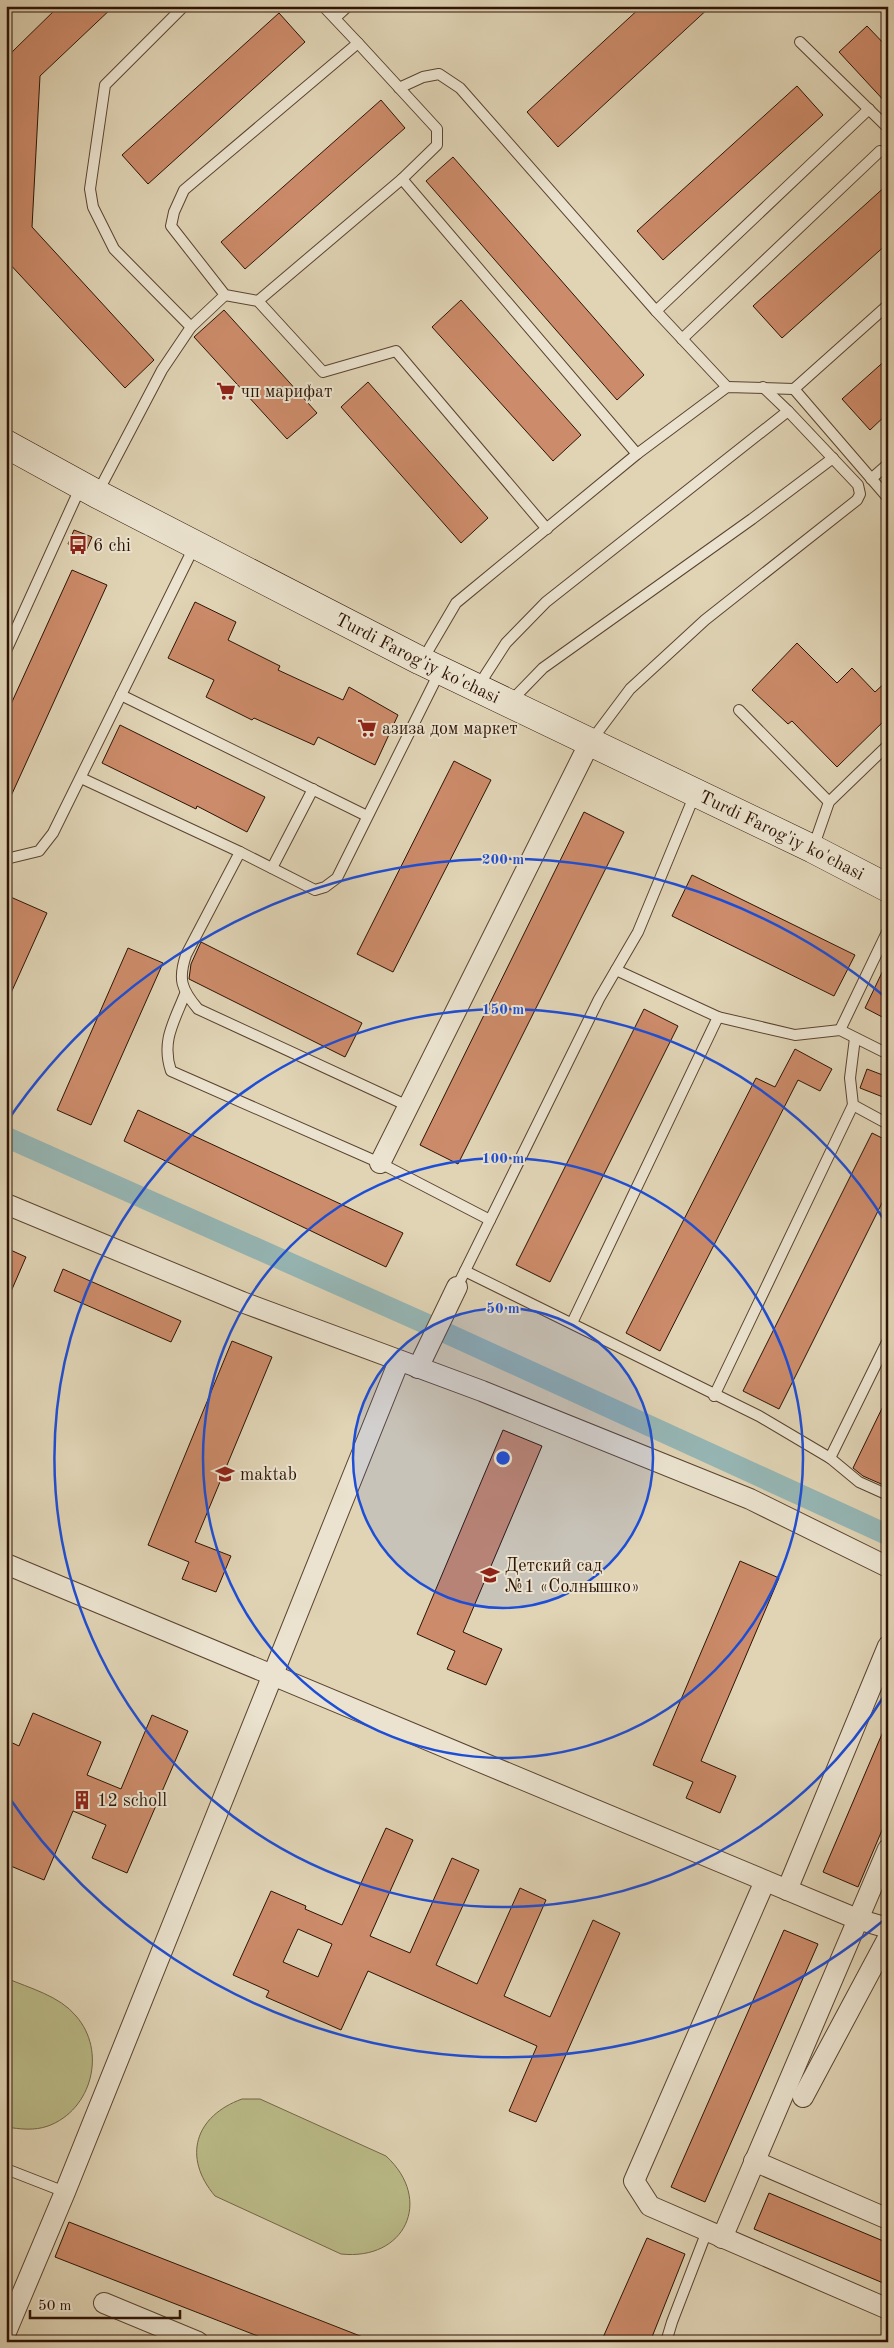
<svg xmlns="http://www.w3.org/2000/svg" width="894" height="2348" viewBox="0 0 894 2348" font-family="'Old Standard TT',serif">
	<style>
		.green { fill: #babb88; stroke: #746746 }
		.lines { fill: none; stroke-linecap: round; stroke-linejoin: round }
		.canal { stroke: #96b7b6; stroke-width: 21 }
		.building { fill: #cc8b6a; stroke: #2d1304; fill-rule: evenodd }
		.lane-casing { stroke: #5a4330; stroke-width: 12 }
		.street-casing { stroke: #5a4330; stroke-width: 22 }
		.secondary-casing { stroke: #2d1304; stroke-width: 29 }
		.lane { stroke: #ebe3cf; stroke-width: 10 }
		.street { stroke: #ebe3cf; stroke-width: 20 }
		.secondary { stroke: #ebe3cf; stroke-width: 28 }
		.ring { fill: none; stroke: #1d4ed8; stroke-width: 2.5 }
		.labels { text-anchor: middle; stroke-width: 4; stroke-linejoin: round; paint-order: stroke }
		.poi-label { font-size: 18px; fill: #2d1304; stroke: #ebe3cf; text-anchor: start }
		.street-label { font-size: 18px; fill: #2d1304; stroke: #ebe3cf }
		.centre { fill: #1d4ed8; stroke: #ebe3cf; stroke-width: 2.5 }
		.ring-label { font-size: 15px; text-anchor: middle; font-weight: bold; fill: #1d4ed8; stroke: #ebe3cf; stroke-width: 4; stroke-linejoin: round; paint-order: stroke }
	</style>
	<rect width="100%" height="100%" fill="#e0d4b5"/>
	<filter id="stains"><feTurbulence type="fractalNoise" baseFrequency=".004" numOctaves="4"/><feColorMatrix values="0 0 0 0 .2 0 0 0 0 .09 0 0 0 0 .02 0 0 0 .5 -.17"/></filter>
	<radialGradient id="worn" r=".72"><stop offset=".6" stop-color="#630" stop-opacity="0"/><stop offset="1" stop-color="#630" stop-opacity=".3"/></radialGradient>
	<g class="green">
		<path d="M6,1978C29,1988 60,1996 76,2016C107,2051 92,2110 48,2126C34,2131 20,2129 6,2127Z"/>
		<path d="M242,2099H260L386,2156C434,2200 405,2261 341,2254L215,2196C182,2157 195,2116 242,2099Z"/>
	</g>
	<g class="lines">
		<path class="canal" d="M6,1137L422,1322L888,1535"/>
	</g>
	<g class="building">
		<path d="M59,6H114L40,76L32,227L154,360L125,388L6,260V60L13,51Z"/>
		<path d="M642,6H711L558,147L527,112Z"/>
		<path d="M279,13L305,42L148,184L122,155Z"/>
		<path d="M867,26L888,48V105L839,52Z"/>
		<path d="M797,86L823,115L663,260L637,231Z"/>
		<path d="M381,100L405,128L245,269L221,242Z"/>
		<path d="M453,157L644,375L617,400L426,181Z"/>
		<path d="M888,184V243L782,338L753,306Z"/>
		<path d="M461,300L581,435L553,461L432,327Z"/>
		<path d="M224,310L317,413L287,439L194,337Z"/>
		<path d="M888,358V413L870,430L842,399Z"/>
		<path d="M368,382L488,518L461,543L341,407Z"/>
		<path d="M74,530L92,537L86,551L68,544Z"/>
		<path d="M72,570L107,585L6,807V715Z"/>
		<path d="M195,602L236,622L228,640L280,666L278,670L343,700L349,687L398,715L375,765L318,737L314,745L254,718L252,720L206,697L214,680L168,658Z"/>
		<path d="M797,643L837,683L852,668L875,692L888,680V717L837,767L792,721L788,724L752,690Z"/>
		<path d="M120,725L265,797L247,832L197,806L196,809L102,763Z"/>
		<path d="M454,761L491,780L393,972L357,954Z"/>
		<path d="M584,812L624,832L458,1164L420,1145Z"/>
		<path d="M692,875L855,955L834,996L672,916Z"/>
		<path d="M6,895L47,913L6,1004Z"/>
		<path d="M201,942L362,1023L345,1057L189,979L191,964Z"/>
		<path d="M128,948L163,963L91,1125L57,1110Z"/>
		<path d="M888,960V1020L865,1008Z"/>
		<path d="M644,1009L678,1026L550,1282L516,1265Z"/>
		<path d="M795,1049L832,1069L820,1091L798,1080L660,1351L626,1333L756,1078L775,1087Z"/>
		<path d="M867,1069L888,1077V1099L860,1088Z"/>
		<path d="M138,1110L403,1233L386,1267L124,1141Z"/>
		<path d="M872,1133L888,1141V1191L779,1409L743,1391Z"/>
		<path d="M6,1248L26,1257L6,1303Z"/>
		<path d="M63,1269L181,1321L171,1342L54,1291Z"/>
		<path d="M232,1341L272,1357L195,1542L231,1556L216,1592L182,1579L189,1562L148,1545Z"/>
		<path d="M888,1396V1487L863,1476L853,1468Z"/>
		<path d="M503,1430L542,1446L463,1632L502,1649L486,1685L447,1669L455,1651L417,1634Z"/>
		<path d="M740,1561L779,1578L701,1761L736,1776L720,1813L686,1798L693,1782L653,1765Z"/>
		<path d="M33,1713L101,1742L87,1775L121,1789L152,1715L188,1731L127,1873L92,1858L106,1825L73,1811L44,1880L6,1864V1740L19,1746Z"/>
		<path d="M888,1720V1816L858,1887L823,1872Z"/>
		<path d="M386,1828L413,1840L370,1936L410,1953L452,1858L479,1870L436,1965L477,1984L520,1888L546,1900L504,1996L550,2017L593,1920L620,1933L536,2122L509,2111L537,2046L368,1971L341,2030L266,1997L269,1991L233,1975L271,1891L306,1906L305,1909L342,1925ZM298,1929L332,1944L318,1977L283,1962Z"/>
		<path d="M784,1930L818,1944L705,2202L671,2187Z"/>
		<path d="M769,2193L888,2243V2285L754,2229Z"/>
		<path d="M69,2222L373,2341V2342H273L55,2257Z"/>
		<path d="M647,2238L685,2254L650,2342H601Z"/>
	</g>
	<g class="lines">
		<g class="lane-casing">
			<g id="lane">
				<path d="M184,6L105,85L90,189L93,207L114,249L191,327"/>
				<path d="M323,6L358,43L184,190L174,212L171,226L225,295L258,301L323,372L396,351L547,529"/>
				<path d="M335,18L348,6"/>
				<path d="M800,42L888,128"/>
				<path d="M358,43L437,129V145L402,179"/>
				<path d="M399,88L423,77L439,74L460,88L656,311"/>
				<path d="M258,301L402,179L637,454"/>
				<path d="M682,339L880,151"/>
				<path d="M727,387L656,311L869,109"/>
				<path d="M763,387L788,411"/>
				<path d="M794,389L888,498"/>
				<path d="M871,479L888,464"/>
				<path d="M98,492L162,370L191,327L225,295"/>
				<path d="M6,651L81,486"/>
				<path d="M422,661L456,603L637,454L727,387L794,389L888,305"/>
				<path d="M477,688L506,643L546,602L788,411L858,485L860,494L857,500L705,620L630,689L591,741"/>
				<path d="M121,695L367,816"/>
				<path d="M509,703L543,668L752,519L833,458"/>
				<path d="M739,710L829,802"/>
				<path d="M81,778L240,852L315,890L325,887L337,878L440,671"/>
				<path d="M813,848L829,802L888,745"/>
				<path d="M240,852L186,955C178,979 181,989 198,1009L408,1106"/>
				<path d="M6,859L39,851L53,833L195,545"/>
				<path d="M272,868L313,789"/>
				<path d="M616,970L718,1017L795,1035L840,1030L888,1054"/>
				<path d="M185,994C174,1022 161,1041 171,1071L380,1163L490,1220"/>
				<path d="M840,1030L888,930"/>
				<path d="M855,1038L850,1078L853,1105L888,1124"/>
				<path d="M465,1271L759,1416L830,1458L859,1482L888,1495"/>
				<path d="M457,1287L599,999L638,932L695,794"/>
				<path d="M572,1323L718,1017"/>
				<path d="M714,1396L853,1105"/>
				<path d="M830,1458L888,1340"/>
				<path d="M6,2169L65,2192"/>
				<path d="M666,2342L672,2322L707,2231"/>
			</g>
		</g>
		<g class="street-casing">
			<g id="street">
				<path d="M380,1163L590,742"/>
				<path d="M6,1204L242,1302L482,1391L750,1499L888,1567"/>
				<path d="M418,1368L457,1287"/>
				<path d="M6,1564L857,1919L888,1928"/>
				<path d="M765,1881L634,2181L650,2206L888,2309"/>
				<path d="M787,1890L888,1646"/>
				<path d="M803,2097L888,1938"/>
				<path d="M754,2161L888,2219"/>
				<path d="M722,2238L888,1849"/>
				<path d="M104,2303L198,2342"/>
				<path d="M6,2332L65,2192L399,1361"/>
			</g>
		</g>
		<g class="secondary-casing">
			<g id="secondary">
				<path id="s1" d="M6,444L97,494L421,661L813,849L888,888"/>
			</g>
		</g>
		<use href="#lane" class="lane"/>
		<use href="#street" class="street"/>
		<use href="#secondary" class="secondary"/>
	</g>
	<circle cx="503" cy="1458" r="150" fill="#1d4ed8" fill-opacity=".12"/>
	<g class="ring">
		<circle cx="503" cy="1458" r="150"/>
		<circle cx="503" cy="1458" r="300"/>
		<path d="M886 1693A449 449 0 1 1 886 1223"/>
		<path d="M884 1920A599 599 0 0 1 6 1793M6 1123A599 599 0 0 1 884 996"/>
	</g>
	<defs>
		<g id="supermarket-bare" transform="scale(1.5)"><path d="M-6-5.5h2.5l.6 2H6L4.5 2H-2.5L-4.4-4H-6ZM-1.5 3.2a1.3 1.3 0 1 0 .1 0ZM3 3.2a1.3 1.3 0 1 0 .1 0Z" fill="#8f2418" stroke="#ebe3cf" stroke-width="2.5" paint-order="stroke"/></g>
		<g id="bus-bare" transform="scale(1.5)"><path d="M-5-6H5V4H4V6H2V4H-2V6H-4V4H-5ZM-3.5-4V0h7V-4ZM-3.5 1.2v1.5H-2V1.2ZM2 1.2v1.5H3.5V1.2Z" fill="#8f2418" stroke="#ebe3cf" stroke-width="2.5" paint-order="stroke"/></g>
		<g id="school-bare" transform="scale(1.5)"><path d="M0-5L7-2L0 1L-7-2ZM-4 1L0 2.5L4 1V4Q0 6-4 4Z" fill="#8f2418" stroke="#ebe3cf" stroke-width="2.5" paint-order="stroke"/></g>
		<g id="building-bare" transform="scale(1.5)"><path d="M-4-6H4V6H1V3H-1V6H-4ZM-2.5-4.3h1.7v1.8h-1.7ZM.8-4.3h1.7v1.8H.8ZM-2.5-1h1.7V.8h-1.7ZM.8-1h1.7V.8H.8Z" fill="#8f2418" stroke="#ebe3cf" stroke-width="2.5" paint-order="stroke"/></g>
	</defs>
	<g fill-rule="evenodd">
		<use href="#supermarket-bare" x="226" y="391"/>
		<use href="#bus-bare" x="78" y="545"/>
		<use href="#supermarket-bare" x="367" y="728"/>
		<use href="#school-bare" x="225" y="1474"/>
		<use href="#school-bare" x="490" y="1575"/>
		<use href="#building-bare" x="82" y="1800"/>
	</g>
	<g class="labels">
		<g class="poi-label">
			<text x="241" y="397">чп марифат</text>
			<text x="93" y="551">6 chi</text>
			<text x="382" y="734">азиза дом маркет</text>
			<text x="240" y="1480">maktab</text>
			<text x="505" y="1571">Детский сад<tspan x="505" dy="21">№1 «Солнышко»</tspan></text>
			<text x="97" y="1806">12 scholl</text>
		</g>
		<g class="street-label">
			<text dy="6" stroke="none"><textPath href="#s1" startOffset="464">Turdi Farog'iy ko'chasi</textPath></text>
			<text dy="6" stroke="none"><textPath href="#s1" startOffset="869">Turdi Farog'iy ko'chasi</textPath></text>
		</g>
	</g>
	<circle cx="503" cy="1458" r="8" class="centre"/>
	<g class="ring-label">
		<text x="503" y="864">200 m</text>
		<text x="503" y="1014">150 m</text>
		<text x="503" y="1163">100 m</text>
		<text x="503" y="1313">50 m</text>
	</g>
	<rect width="894" height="2348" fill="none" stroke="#e0d4b5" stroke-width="25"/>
	<rect x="8" y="8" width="879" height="2333" fill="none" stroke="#2d1304" stroke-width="2.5"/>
	<rect x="12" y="12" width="869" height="2323" fill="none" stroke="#2d1304"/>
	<path d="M30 2310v8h150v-8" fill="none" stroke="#2d1304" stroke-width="2.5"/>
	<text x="38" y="2310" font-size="15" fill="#2d1304" stroke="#ebe3cf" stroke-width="4" paint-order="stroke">50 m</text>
	<rect width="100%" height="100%" filter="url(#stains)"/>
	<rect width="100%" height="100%" fill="url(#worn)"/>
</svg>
